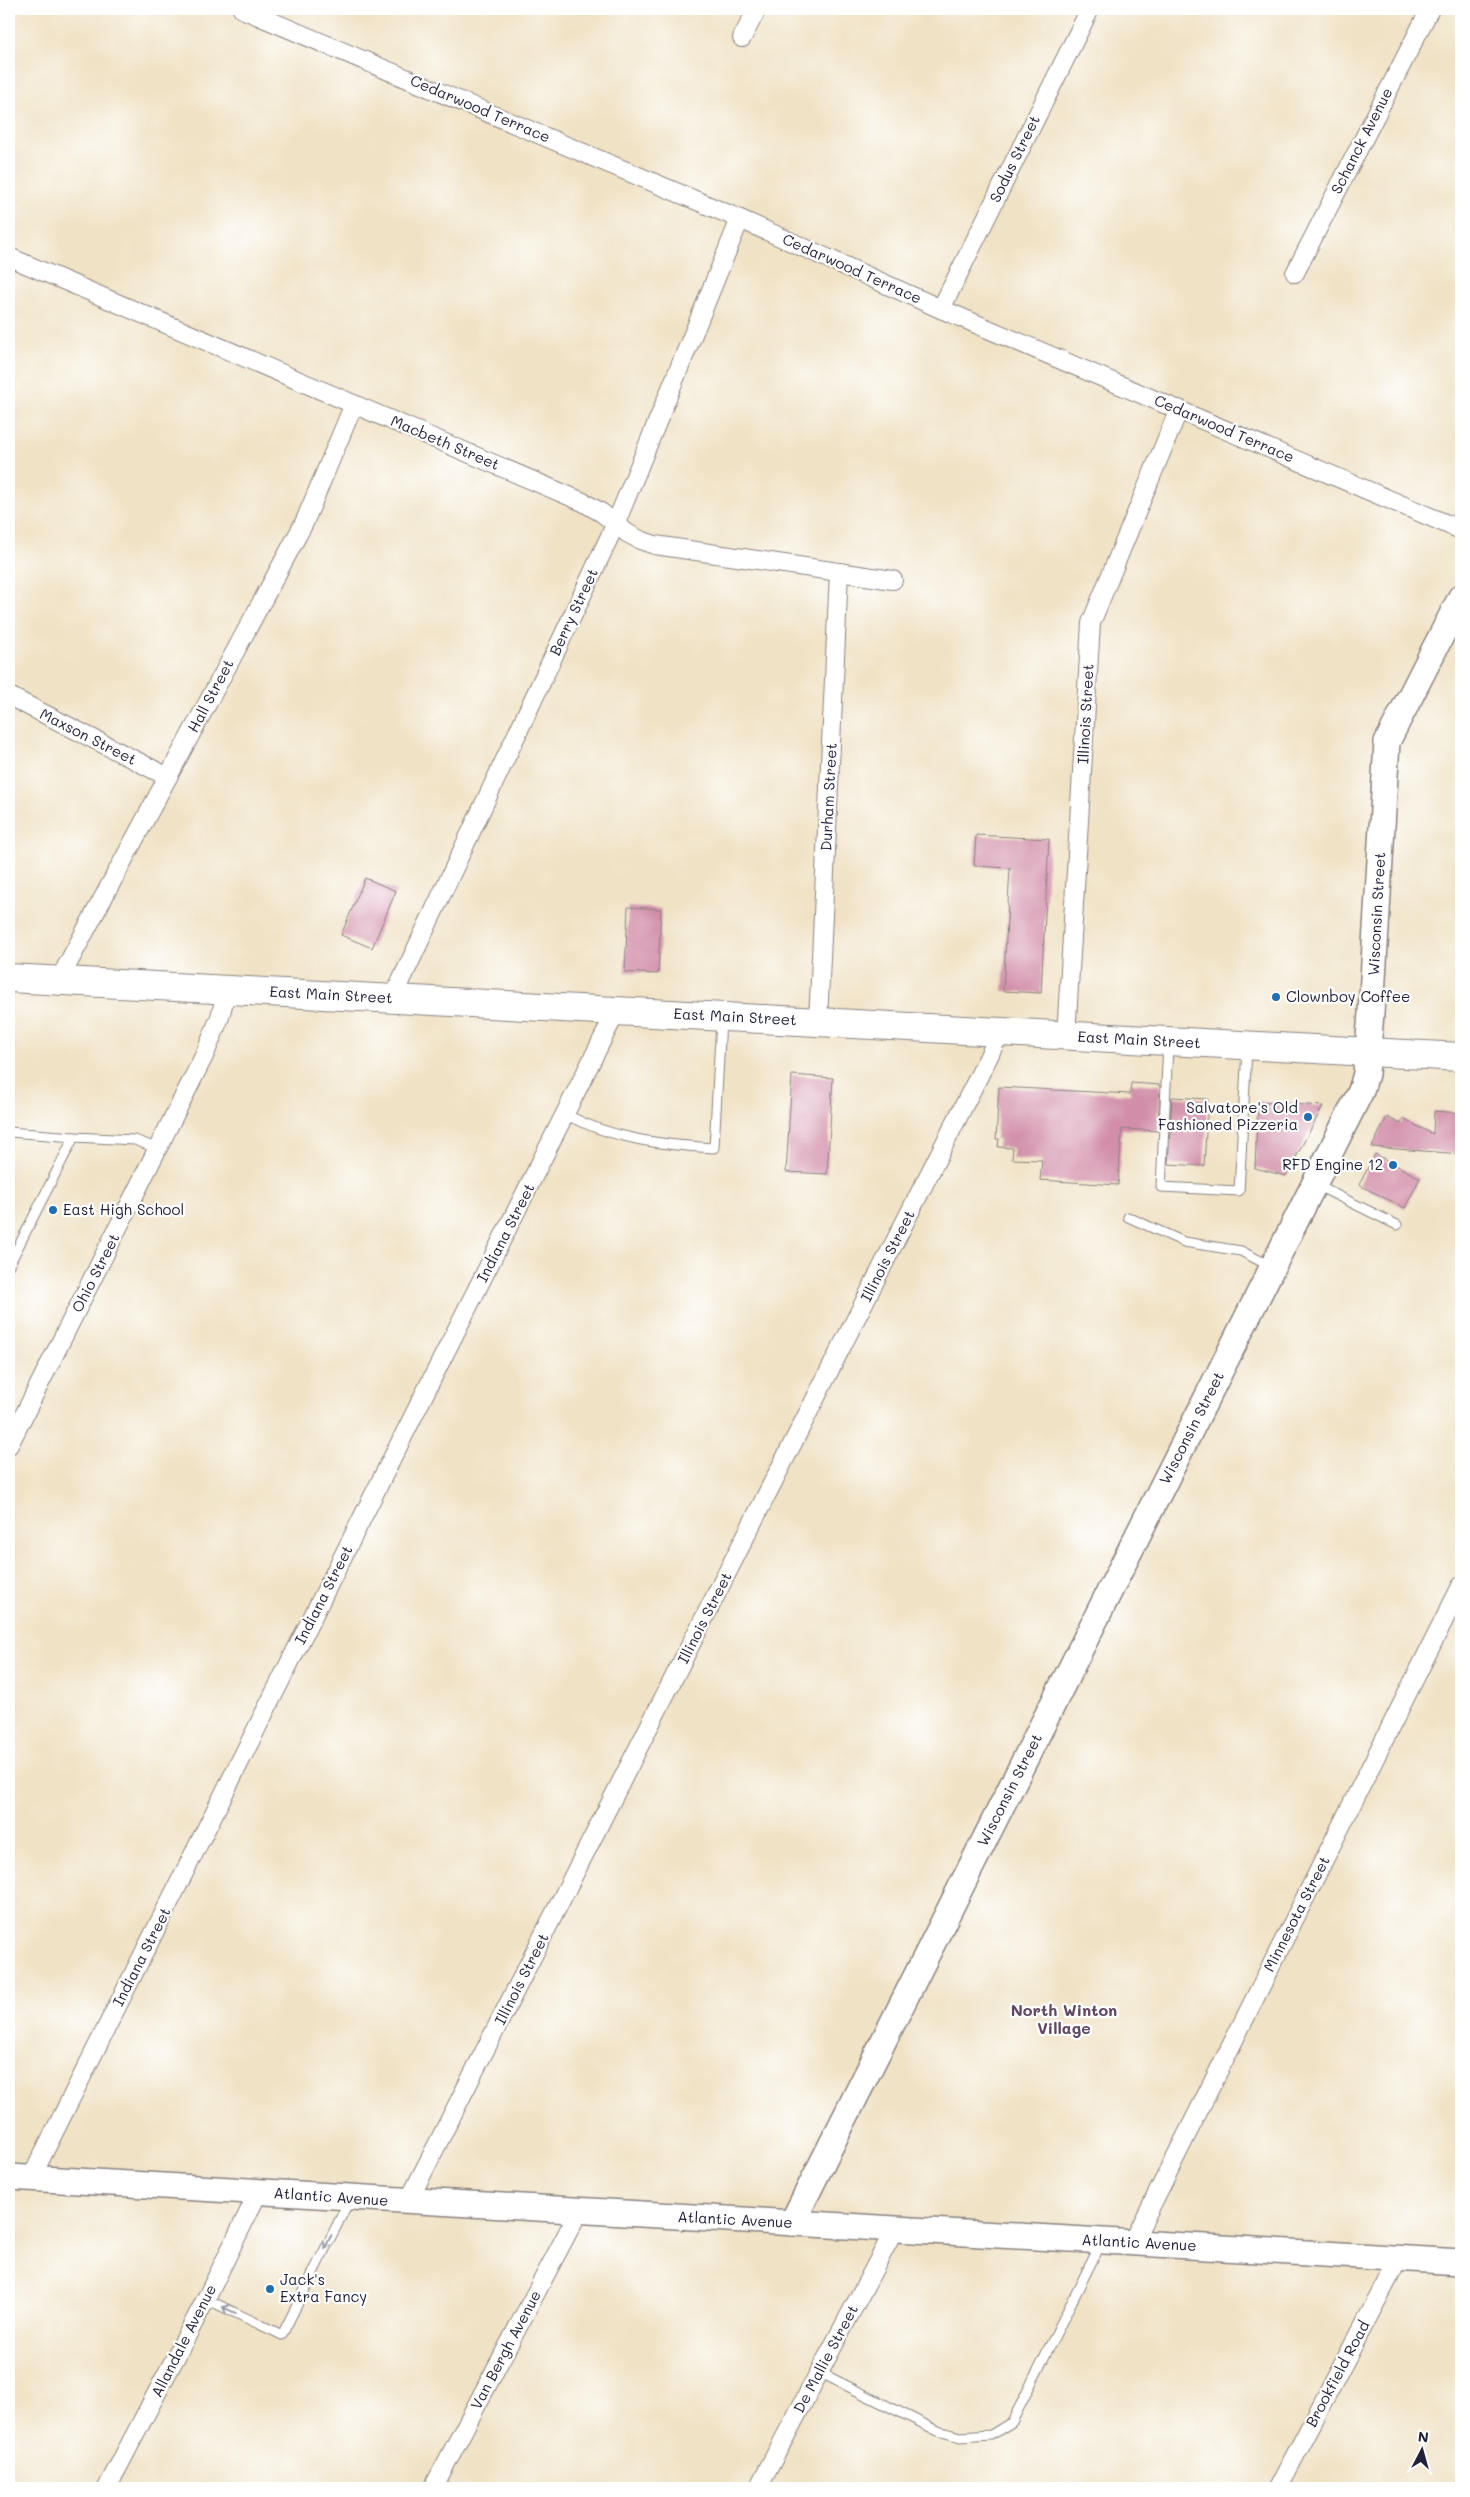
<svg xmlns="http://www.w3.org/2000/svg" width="1470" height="2497" viewBox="0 0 1470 2497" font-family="Mali,sans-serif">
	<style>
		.building { fill: #d28ea9 }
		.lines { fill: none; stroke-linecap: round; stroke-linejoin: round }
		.lane-casing { stroke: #898280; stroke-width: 11 }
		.street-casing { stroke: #898280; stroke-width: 20 }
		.secondary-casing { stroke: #898280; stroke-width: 28 }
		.primary-casing { stroke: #898280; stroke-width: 30 }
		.lane { stroke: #fff; stroke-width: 9 }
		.street { stroke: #fff; stroke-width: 18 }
		.secondary { stroke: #fff; stroke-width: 25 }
		.primary { stroke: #fff; stroke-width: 28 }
		.oneway { stroke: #9c9ca7 }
		.poi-dot { fill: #1f6fb2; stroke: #fff; stroke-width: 2 }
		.labels { text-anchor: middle; stroke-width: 4.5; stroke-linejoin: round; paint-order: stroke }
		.street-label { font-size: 15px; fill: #22223b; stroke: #fff }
		.poi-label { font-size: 15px; fill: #22223b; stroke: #fff; text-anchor: start }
		.neighbourhood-label { font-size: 16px; font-weight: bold; fill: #604862; stroke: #fff }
	</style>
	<rect width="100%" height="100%" fill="#fff"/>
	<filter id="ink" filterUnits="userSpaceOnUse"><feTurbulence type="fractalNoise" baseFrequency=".02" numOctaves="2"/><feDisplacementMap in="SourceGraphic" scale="10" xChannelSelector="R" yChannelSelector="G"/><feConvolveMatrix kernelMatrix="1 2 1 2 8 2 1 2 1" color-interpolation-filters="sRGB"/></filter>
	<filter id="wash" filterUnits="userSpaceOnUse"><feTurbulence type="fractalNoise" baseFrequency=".0096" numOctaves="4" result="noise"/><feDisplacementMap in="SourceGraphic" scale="20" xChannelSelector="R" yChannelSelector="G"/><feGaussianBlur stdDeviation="1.12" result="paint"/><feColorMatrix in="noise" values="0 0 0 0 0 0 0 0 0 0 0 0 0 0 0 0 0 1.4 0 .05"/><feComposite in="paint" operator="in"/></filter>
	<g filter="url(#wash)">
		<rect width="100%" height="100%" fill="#f0e2c5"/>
		<g id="blocks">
			<g class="building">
				<path d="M976,835L1049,839L1041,993L1003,991L1010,868L974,866Z"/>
				<path d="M365,878L396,891L372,948L341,935Z"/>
				<path d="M628,907L661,909L658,974L625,972Z"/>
				<path d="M792,1075L833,1078L827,1174L786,1172Z"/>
				<path d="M1131,1083L1160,1085L1158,1131L1122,1129L1118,1185L1040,1180L1042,1160L1012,1159L1013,1148L998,1147L999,1139H996L999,1087L1130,1094Z"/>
				<path d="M1172,1097L1208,1099L1204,1166L1168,1164Z"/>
				<path d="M1258,1102L1323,1106L1286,1176L1255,1168Z"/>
				<path d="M1434,1111L1461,1113V1154L1372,1147L1387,1117L1401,1124L1403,1119L1433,1134Z"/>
				<path d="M1375,1154L1420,1178L1405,1208L1359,1185Z"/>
			</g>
		</g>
	</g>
	<g filter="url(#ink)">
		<use href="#blocks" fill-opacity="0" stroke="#898280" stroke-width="1"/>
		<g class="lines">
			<g class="lane-casing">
				<g id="lane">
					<path d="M1168,1045L1161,1187L1239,1191L1247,1049"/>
					<path d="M565,1114C611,1139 663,1145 714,1148L721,1020"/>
					<path d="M9,1132L74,1137"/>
					<path d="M1316,1185L1397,1225"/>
					<path d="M1128,1217L1184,1242L1241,1251L1270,1266"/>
					<path d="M9,1265L74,1137L135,1140L158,1149"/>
					<path d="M206,2299L282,2335L350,2199"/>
					<path d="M819,2372L938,2431L960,2437L991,2435L1012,2422L1101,2243"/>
				</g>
			</g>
			<g class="street-casing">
				<g id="street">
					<path d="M242,9L740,219L941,309L1461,530"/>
					<path d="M742,38L757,9"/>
					<path d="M9,257L583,502L602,513L627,533L640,540L655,545L893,580"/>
					<path d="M1295,273L1430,9"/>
					<path d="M941,309L1090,9"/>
					<path d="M9,696L168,777"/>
					<path d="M58,982L304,523L354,404"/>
					<path d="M393,998L616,523L740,219"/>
					<path d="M818,1022L839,572"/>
					<path d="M1066,1036L1091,623L1179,409"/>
					<path d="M9,1445L205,1054L220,1017L227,989"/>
					<path d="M31,2178L617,1010"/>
					<path d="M408,2202L988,1058L1000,1032"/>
					<path d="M1133,2242L1461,1586"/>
					<path d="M107,2488L206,2299L258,2193"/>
					<path d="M433,2488L579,2211"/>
					<path d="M758,2488L895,2229"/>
					<path d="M1278,2488L1398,2260"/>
				</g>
			</g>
			<g class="secondary-casing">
				<g id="secondary">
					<path d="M9,2177L1461,2262"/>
					<path d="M792,2223L1361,1091L1366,1074L1371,1013L1387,742L1461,597"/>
				</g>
			</g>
			<g class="primary-casing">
				<path id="primary" d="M9,978L1461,1057"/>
			</g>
			<use href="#lane" class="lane"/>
			<use href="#street" class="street"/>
			<use href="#secondary" class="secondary"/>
			<use href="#primary" class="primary"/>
		</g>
		<defs><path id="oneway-shaft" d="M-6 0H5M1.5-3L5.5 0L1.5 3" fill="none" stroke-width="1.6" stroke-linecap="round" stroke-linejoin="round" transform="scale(1.25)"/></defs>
		<g class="oneway">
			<use href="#oneway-shaft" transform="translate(328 2242) rotate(116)"/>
			<use href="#oneway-shaft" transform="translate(229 2310) rotate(-155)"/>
		</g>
	</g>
	<g class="poi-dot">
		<circle cx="1276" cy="997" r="5"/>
		<circle cx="1308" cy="1117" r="5"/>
		<circle cx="1393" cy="1165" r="5"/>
		<circle cx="53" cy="1210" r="5"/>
		<circle cx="270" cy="2289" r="5"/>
	</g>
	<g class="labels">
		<g class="street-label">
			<text transform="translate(480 109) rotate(23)" y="5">Cedarwood Terrace</text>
			<text transform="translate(1362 141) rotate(-63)" y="5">Schanck Avenue</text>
			<text transform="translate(1015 159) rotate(-64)" y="5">Sodus Street</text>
			<text transform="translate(852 269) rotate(24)" y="5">Cedarwood Terrace</text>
			<text transform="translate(1224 429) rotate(23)" y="5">Cedarwood Terrace</text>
			<text transform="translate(445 443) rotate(23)" y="5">Macbeth Street</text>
			<text transform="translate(574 612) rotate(-65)" y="5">Berry Street</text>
			<text transform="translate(211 696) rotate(-62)" y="5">Hall Street</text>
			<text transform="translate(1086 714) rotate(-87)" y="5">Illinois Street</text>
			<text transform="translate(88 737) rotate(27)" y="5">Maxson Street</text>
			<text transform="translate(829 797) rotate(-87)" y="5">Durham Street</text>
			<text transform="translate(1377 914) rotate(-87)" y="5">Wisconsin Street</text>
			<text transform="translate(331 995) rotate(3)" y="5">East Main Street</text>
			<text transform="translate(735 1017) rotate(3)" y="5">East Main Street</text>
			<text transform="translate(1139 1040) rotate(3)" y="5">East Main Street</text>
			<text transform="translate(506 1233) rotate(-63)" y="5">Indiana Street</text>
			<text transform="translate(888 1256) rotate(-63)" y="5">Illinois Street</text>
			<text transform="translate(96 1273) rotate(-63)" y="5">Ohio Street</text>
			<text transform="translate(1192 1428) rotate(-63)" y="5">Wisconsin Street</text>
			<text transform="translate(324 1595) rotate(-63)" y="5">Indiana Street</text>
			<text transform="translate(705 1618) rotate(-63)" y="5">Illinois Street</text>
			<text transform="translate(1010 1790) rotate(-63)" y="5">Wisconsin Street</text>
			<text transform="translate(1297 1914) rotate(-63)" y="5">Minnesota Street</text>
			<text transform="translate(142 1957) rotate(-63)" y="5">Indiana Street</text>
			<text transform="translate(522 1979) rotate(-63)" y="5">Illinois Street</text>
			<text transform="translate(331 2197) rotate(4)" y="5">Atlantic Avenue</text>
			<text transform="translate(735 2220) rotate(3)" y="5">Atlantic Avenue</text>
			<text transform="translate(1139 2243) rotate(3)" y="5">Atlantic Avenue</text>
			<text transform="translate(184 2341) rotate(-63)" y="5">Allandale Avenue</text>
			<text transform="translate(506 2350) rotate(-62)" y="5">Van Bergh Avenue</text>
			<text transform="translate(826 2359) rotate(-62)" y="5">De Mallie Street</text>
			<text transform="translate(1338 2374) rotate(-62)" y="5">Brookfield Road</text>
		</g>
		<g class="poi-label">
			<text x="1286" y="1002">Clownboy Coffee</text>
			<text x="1298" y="1113" text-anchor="end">Salvatore's Old<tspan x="1298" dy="17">Fashioned Pizzeria</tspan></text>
			<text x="1383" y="1170" text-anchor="end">RFD Engine 12</text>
			<text x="63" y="1215">East High School</text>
			<text x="280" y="2285">Jack's<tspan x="280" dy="17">Extra Fancy</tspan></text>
		</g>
		<g class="neighbourhood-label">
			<text x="1064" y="2016">North Winton<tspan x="1064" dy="18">Village</tspan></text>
		</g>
	</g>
	<rect width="1470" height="2497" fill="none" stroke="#fff" stroke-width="30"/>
	<g transform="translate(1422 2450) rotate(6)" stroke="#ffffff" stroke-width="4" paint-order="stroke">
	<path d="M0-4L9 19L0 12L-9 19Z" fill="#22223b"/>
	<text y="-8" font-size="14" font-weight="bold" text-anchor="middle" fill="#22223b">N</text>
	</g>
</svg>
